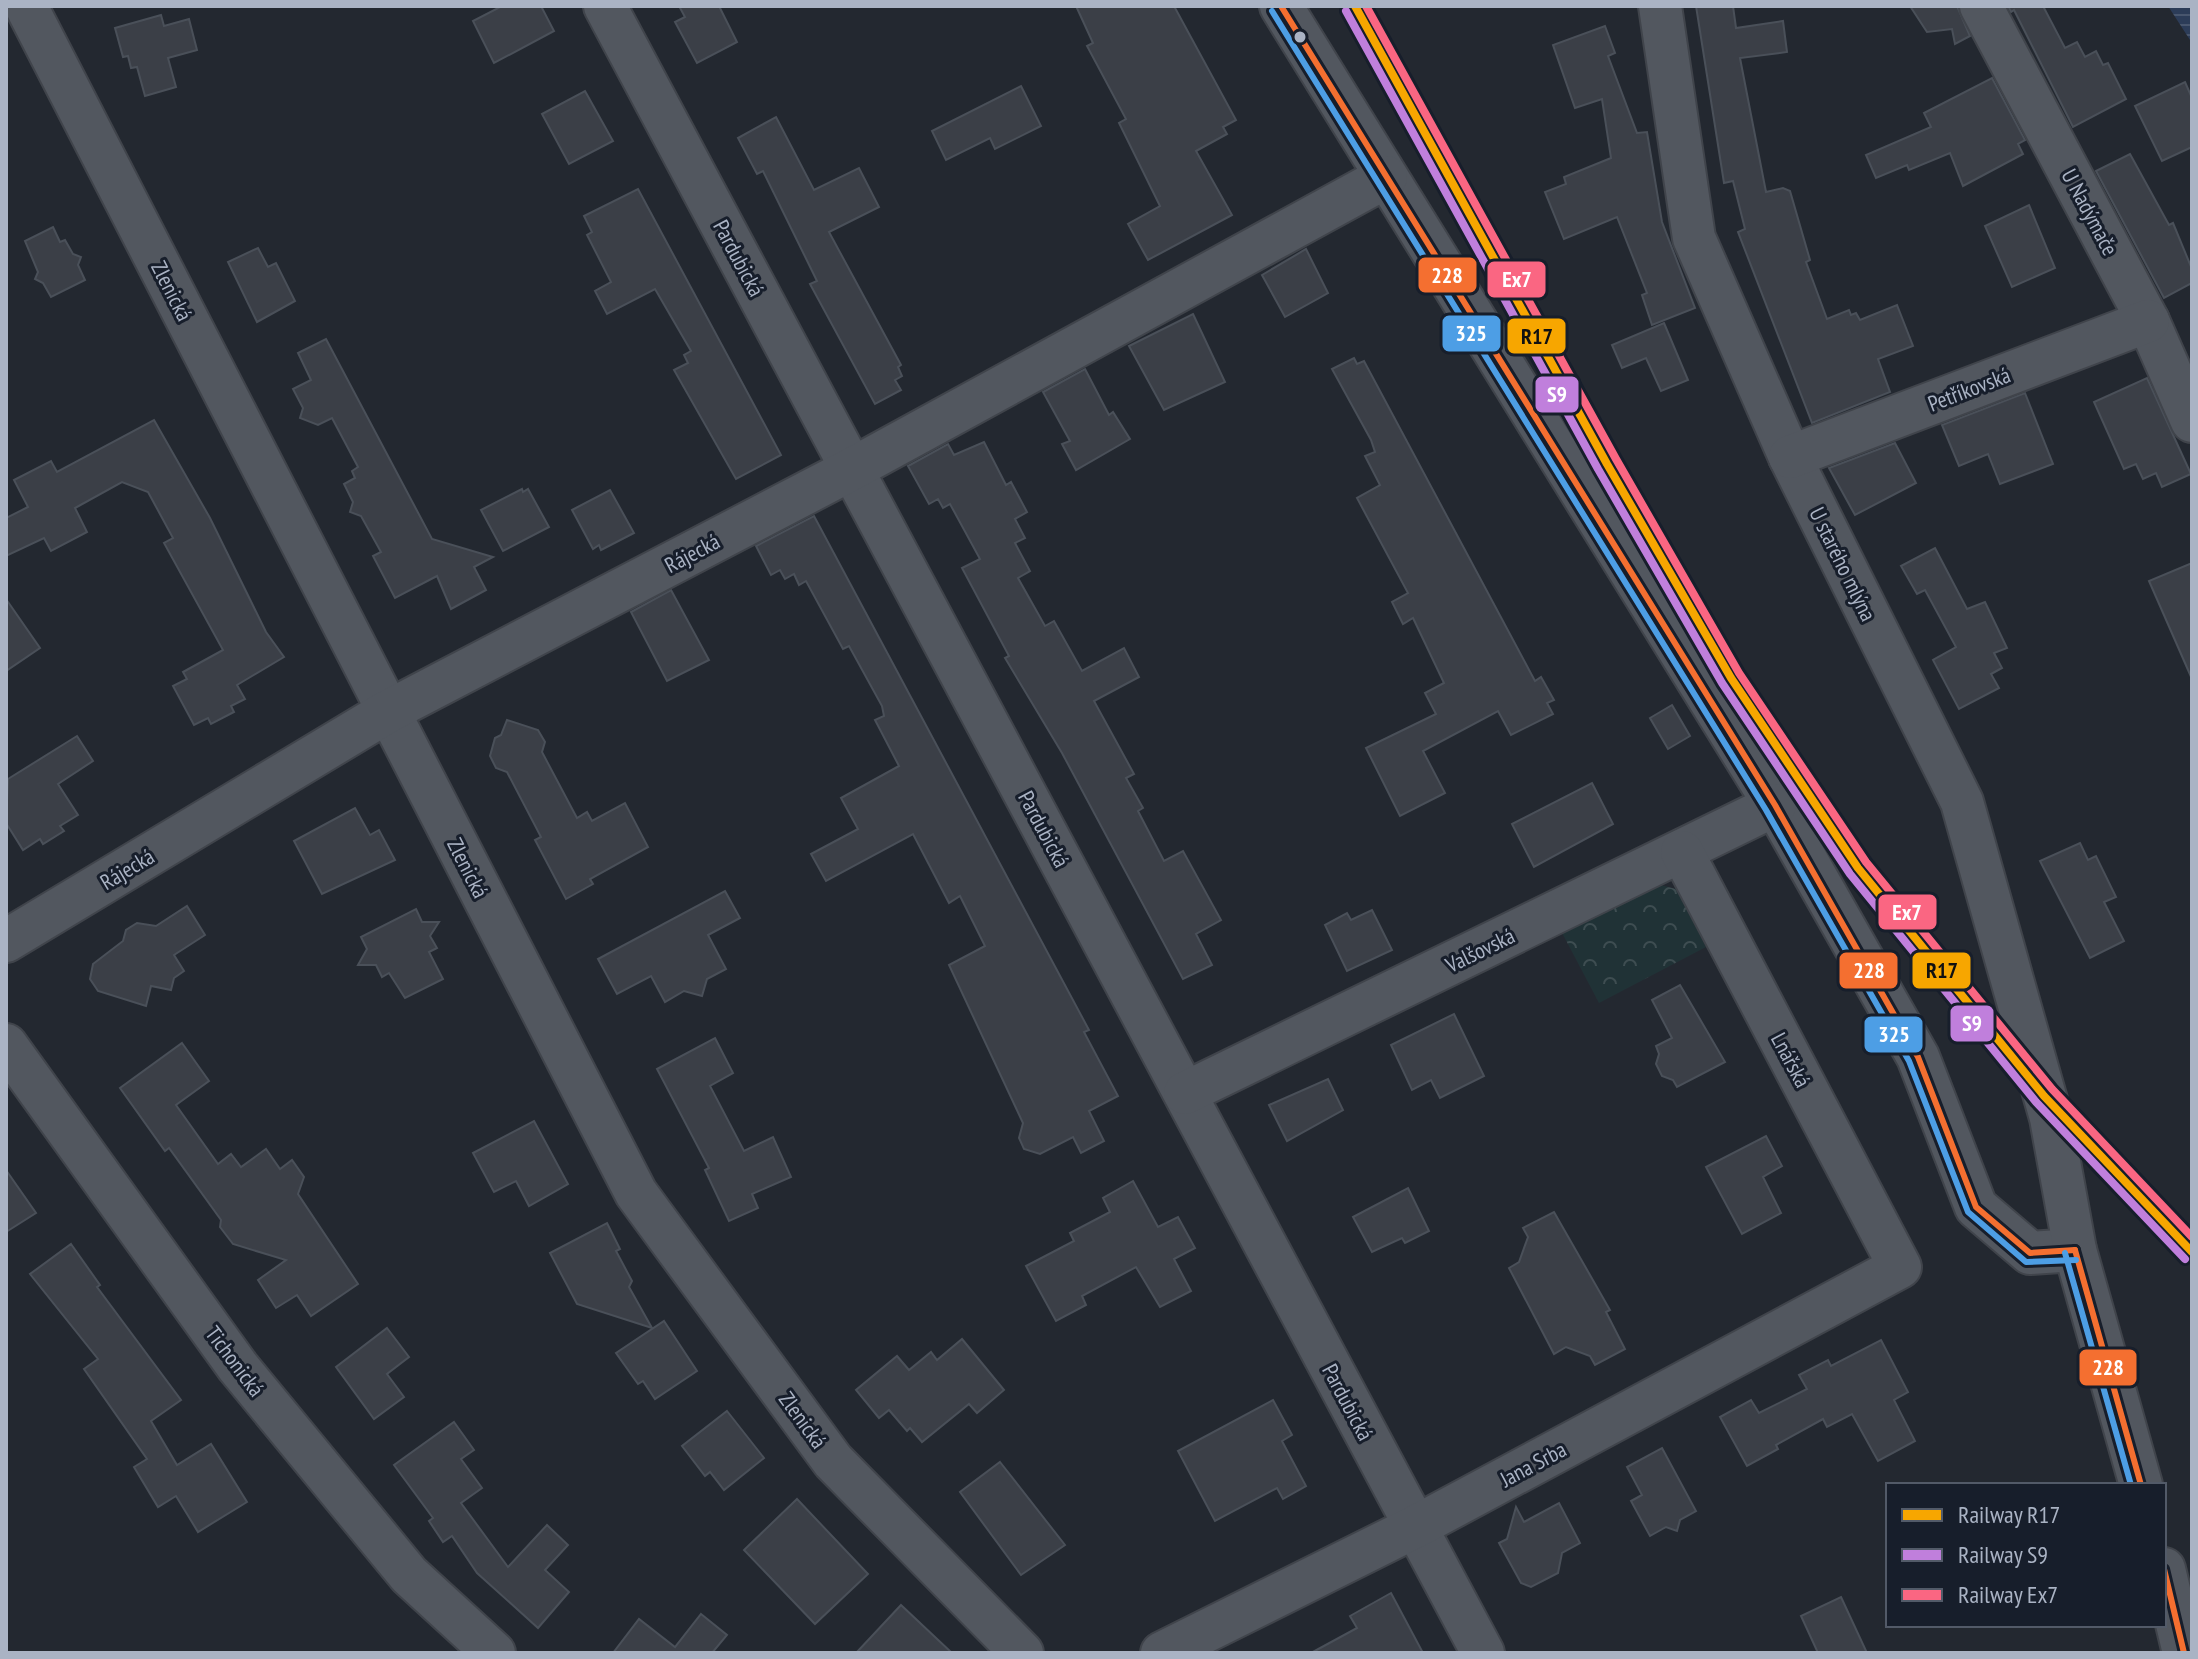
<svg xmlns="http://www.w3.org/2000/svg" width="2198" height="1659" viewBox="0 0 2198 1659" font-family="'PT Sans Narrow',sans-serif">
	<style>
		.forest { fill: url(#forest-crowns) }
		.water { fill: url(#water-rules) }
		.building { fill: #3b3f47; stroke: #4a5059; stroke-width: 2 }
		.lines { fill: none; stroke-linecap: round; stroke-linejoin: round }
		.minor-casing { stroke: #40444b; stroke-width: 46 }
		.minor { stroke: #52575f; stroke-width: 42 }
		.bus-1-casing { stroke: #171e2b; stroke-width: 12 }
		.bus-2-casing { stroke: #171e2b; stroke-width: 12 }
		.bus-1 { stroke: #f46f30; stroke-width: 6 }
		.bus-2 { stroke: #4d9ee5; stroke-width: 6 }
		.rail-1-casing { stroke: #171e2b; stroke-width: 14 }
		.rail-2-casing { stroke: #171e2b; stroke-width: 14 }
		.rail-3-casing { stroke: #171e2b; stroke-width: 14 }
		.rail-1 { stroke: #f7a600; stroke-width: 8 }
		.rail-2 { stroke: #c07fdc; stroke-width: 8 }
		.rail-3 { stroke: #fa6682; stroke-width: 8 }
		.bus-dot { fill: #aab3c4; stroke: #171e2b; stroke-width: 3 }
		.labels { text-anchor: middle; stroke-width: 6; stroke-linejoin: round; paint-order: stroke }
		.street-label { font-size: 22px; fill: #aab3c4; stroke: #171e2b }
		.line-badge { stroke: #171e2b; stroke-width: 3 }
		.badge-label { font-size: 22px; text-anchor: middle; font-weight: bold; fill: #fff }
		.pale-badge-label { font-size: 22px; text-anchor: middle; font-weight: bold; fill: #111 }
	</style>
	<defs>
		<pattern id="forest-crowns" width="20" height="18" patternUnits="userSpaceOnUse" patternTransform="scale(2)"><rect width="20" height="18" fill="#203236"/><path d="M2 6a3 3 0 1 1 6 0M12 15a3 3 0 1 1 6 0" fill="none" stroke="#3e4d51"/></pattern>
		<pattern id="water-rules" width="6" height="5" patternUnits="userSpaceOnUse" patternTransform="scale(2)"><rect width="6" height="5" fill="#2c3c58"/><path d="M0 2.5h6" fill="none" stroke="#48566e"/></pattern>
	</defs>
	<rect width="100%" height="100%" fill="#232830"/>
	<path class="forest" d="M1653,883L1676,889L1706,947L1599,1003L1560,929Z"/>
	<path class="water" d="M2168,6H2192V43Z"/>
	<g class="building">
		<path d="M502,6H541L554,31L494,63L473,21Z"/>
		<path d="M679,6H719L737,42L697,63L675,22L685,17Z"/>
		<path d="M1076,6H1174L1236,120L1223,127L1227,134L1196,151L1232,215L1148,260L1128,224L1160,206L1119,123L1126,119L1087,46L1093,43Z"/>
		<path d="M1696,6H1733L1736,28L1783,21L1787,52L1740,58L1766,192L1783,188L1790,191L1810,260L1806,262L1827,319L1849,310L1851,315L1856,313L1860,320L1897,305L1913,346L1878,359L1890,392L1812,423L1738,232L1745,229L1733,181L1724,183Z"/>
		<path d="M1910,6H1957L1970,36L1955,44L1952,29L1927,32Z"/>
		<path d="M2008,6H2043L2065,48L2077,42L2085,57L2096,51L2103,65L2108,63L2126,99L2073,127L2014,10L2011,12Z"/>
		<path d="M161,15L164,26L189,19L197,50L168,58L176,87L145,96L137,67L131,68L128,56L123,57L115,28Z"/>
		<path d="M1605,26L1615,53L1608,56L1637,133L1647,132L1662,222L1695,308L1652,325L1642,295L1647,293L1617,217L1564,239L1545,192L1566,184L1564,177L1611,158L1602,99L1575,108L1553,45Z"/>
		<path d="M1992,78L2025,140L2018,144L2023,154L1963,186L1950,153L1909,170L1907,165L1876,178L1866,155L1931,127L1924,113Z"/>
		<path d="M2185,82L2192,98V147L2162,161L2135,106Z"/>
		<path d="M1021,86L1041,126L995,149L990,138L946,160L932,131Z"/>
		<path d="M585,91L613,141L569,164L542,114Z"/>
		<path d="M776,117L814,190L859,168L879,207L829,232L901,365L898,367L902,376L895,380L901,390L875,404L810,284L817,281L763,171L757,174L738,138Z"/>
		<path d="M2130,154L2169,225L2173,223L2192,269V283L2164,298L2096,171Z"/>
		<path d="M638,189L781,455L736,479L674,370L688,363L684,355L691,351L655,289L607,314L595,291L611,282L587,235L592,232L584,216Z"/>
		<path d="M2029,205L2055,268L2012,287L1985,226Z"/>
		<path d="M53,227L60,242L65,240L73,254L81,257L78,265L85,280L51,297L43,283L35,279L38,272L25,241Z"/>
		<path d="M258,248L268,267L276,263L295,301L257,322L228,262Z"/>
		<path d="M1306,249L1328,293L1285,317L1262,275Z"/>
		<path d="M1193,314L1225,382L1164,410L1129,346Z"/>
		<path d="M1664,323L1688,380L1661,391L1646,358L1622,368L1612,345Z"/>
		<path d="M326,339L432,539L493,557L474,567L486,590L451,609L437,576L395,598L373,556L381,552L361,516L350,512L353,502L344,484L355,478L352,471L358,467L332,418L318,425L300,418L303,408L293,389L311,380L298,353Z"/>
		<path d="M1354,358L1357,364L1364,361L1535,681L1541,677L1554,700L1547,703L1553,714L1511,735L1498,711L1423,751L1445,793L1400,816L1366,748L1436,714L1425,693L1444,683L1413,618L1403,624L1392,602L1408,593L1357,498L1380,485L1365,456L1375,452L1371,440L1332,369Z"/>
		<path d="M1085,369L1109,415L1113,412L1130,439L1076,470L1062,444L1070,441L1043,392Z"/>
		<path d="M2147,378L2191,474L2162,487L2156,473L2143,479L2136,464L2124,469L2094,402Z"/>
		<path d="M2025,393L2053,464L2000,484L1988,454L1959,466L1942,425Z"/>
		<path d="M154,420L210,518L266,632L284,657L237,685L245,699L231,706L234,712L211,724L208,718L194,725L173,686L187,679L183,672L223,650L164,543L173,538L148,492L122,482L75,508L87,532L51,551L44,538L6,556V518L28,507L14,480L51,461L57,472Z"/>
		<path d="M984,442L1006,485L1011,482L1027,512L1015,519L1025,538L1015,543L1030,571L1018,578L1045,626L1054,621L1082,671L1124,648L1139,677L1094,701L1134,774L1126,778L1143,808L1138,811L1164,861L1183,851L1221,920L1196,934L1212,965L1183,979L1062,753L1005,658L1009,656L962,568L980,559L950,504L943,508L938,499L929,504L908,466L948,444L954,455Z"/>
		<path d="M1895,443L1916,483L1855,515L1829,468Z"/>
		<path d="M522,489L523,492L528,489L549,527L503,551L481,510Z"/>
		<path d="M610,490L634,533L601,550L599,545L593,549L572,510Z"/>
		<path d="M814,516L1089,1030L1084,1032L1118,1096L1089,1111L1104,1141L1081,1153L1073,1137L1040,1154L1024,1149L1019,1138L1023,1123L949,965L985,946L960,896L949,903L913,834L826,881L811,854L858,829L841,798L899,766L875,720L884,716L882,706L849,646L843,649L806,581L799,585L794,574L785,579L780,570L771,575L756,546Z"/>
		<path d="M1935,548L1967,609L1985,602L2007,648L1994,653L2002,668L1991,674L1999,688L1959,709L1933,660L1956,647L1925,590L1917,594L1901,566Z"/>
		<path d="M2192,563V679L2149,581Z"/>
		<path d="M671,590L709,660L667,681L631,612Z"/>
		<path d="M6,599L40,648L6,671Z"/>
		<path d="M1672,705L1690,736L1668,749L1650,718Z"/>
		<path d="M507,720L538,730L545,742L542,752L577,818L587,812L592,821L625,803L648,847L590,879L593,884L566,899L535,840L541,837L507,772L496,768L490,756L495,738L501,735Z"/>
		<path d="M77,736L93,761L58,784L78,815L60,826L64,831L43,844L40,839L23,850L6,823L8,779Z"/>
		<path d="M1592,783L1613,824L1534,867L1512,824Z"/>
		<path d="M355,808L370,835L379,830L395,860L322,894L294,841Z"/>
		<path d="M2080,843L2088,860L2096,856L2116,897L2104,902L2124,941L2090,958L2040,861Z"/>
		<path d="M725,891L740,918L708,935L726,969L707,979L702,996L684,991L665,1002L651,976L617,994L598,959Z"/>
		<path d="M187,906L205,935L174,955L184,971L174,978L171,990L151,986L146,1006L98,991L90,979L93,964L123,941L126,930L137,923L156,926Z"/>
		<path d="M416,909L422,922H439L430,936L437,948L429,952L443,979L405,998L389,973L382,977L376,965H358L367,949L361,937Z"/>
		<path d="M1372,910L1392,950L1347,971L1325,925L1347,913L1351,920Z"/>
		<path d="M1680,985L1725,1062L1677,1087L1673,1080L1662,1076L1656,1064L1659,1054L1656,1046L1672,1038L1652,1000Z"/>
		<path d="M1454,1014L1484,1076L1440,1098L1431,1080L1412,1090L1391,1045Z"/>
		<path d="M715,1038L733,1073L710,1086L744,1151L773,1137L791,1177L752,1194L758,1208L729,1221L705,1170L709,1168L657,1069Z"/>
		<path d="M182,1043L209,1081L176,1105L218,1164L231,1154L241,1167L266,1149L280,1169L292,1160L304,1177L298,1194L358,1284L311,1316L297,1295L276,1308L258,1280L286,1260L233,1244L220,1227L221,1220L169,1148L165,1151L120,1088Z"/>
		<path d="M1328,1079L1343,1110L1287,1141L1269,1105Z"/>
		<path d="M534,1121L568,1184L529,1206L516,1181L494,1192L473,1153Z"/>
		<path d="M1766,1136L1782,1166L1763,1177L1781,1213L1742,1234L1706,1167Z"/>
		<path d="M6,1170L36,1213L6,1232Z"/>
		<path d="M1133,1181L1158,1227L1178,1217L1195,1248L1174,1259L1191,1291L1160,1307L1136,1267L1082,1296L1086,1305L1056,1321L1026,1266L1074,1241L1070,1233L1110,1212L1103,1198Z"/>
		<path d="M1408,1188L1429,1231L1405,1243L1402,1238L1372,1252L1353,1217Z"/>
		<path d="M1554,1212L1610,1310L1606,1312L1625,1349L1595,1365L1590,1356L1566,1347L1554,1354L1509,1268L1519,1262L1528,1237L1523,1228Z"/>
		<path d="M607,1223L620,1249L616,1251L632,1281L629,1287L652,1328L577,1304L550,1253Z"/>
		<path d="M71,1244L100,1285L97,1287L181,1400L151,1421L177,1465L211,1444L247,1502L198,1532L176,1496L158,1507L134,1467L147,1459L84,1369L98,1359L30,1274Z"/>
		<path d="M664,1321L697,1371L655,1399L643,1381L638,1384L616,1353Z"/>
		<path d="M387,1328L409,1357L387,1374L404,1397L374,1419L336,1367Z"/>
		<path d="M962,1339L1004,1390L977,1413L969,1404L922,1442L910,1428L907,1431L889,1410L879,1418L856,1390L897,1356L909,1370L931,1352L937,1360Z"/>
		<path d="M1881,1340L1908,1392L1894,1400L1915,1441L1878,1461L1852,1414L1827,1427L1823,1419L1776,1445L1778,1449L1747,1466L1720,1417L1751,1400L1759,1413L1807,1389L1799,1375L1828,1360L1831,1366Z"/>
		<path d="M1273,1400L1292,1435L1282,1441L1306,1486L1283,1499L1277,1488L1215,1521L1178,1451Z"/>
		<path d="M727,1411L764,1458L724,1490L710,1472L705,1476L682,1446Z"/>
		<path d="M454,1422L474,1450L461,1459L482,1488L461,1503L508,1567L547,1525L568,1545L545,1570L569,1592L538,1628L477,1573L452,1536L443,1542L429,1521L433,1518L394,1465Z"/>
		<path d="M1662,1448L1696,1511L1680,1520L1677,1531L1666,1527L1650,1536L1631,1501L1642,1495L1627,1467Z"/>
		<path d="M1000,1462L1065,1545L1021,1575L960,1492Z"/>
		<path d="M797,1499L868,1574L815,1624L744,1550Z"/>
		<path d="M1559,1503L1580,1543L1562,1553L1558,1573L1531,1587L1521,1583L1499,1543L1507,1539L1516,1507L1524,1522Z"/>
		<path d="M1391,1593L1423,1653H1311L1357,1628L1350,1616Z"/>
		<path d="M1841,1597L1867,1653H1818L1801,1616Z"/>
		<path d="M901,1605L952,1653H856Z"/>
		<path d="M701,1614L727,1635L712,1653H613L639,1619L675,1647Z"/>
	</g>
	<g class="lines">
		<g class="minor-casing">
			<g id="minor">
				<path d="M26,6L636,1193L833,1461L1022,1653"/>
				<path d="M605,6L1483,1653"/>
				<path d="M1281,6L1775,805L1918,1057L1976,1207L2030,1253L2075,1250"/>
				<path d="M1660,6L1694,238L1790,457L1962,802L2051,1118L2075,1250L2141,1485"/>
				<path d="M1981,6L2148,321L2192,421"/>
				<path d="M1790,457L2148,321"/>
				<path d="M6,941L387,712L852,469L1386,177"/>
				<path d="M6,1045L238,1367L409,1575L494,1653"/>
				<path d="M1185,1093L1775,805"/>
				<path d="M2164,1569L2184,1653"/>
				<path d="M1162,1653L1415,1527L1900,1267L1682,852"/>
			</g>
		</g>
		<use href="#minor" class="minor"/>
		<g class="bus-1-casing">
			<g id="bus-1">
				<path d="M1281,6L1775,805L1918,1057L1976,1207L2030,1253L2075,1250"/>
				<path d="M2075,1250L2141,1485"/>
				<path d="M2164,1569L2184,1653"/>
			</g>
		</g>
		<g class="bus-2-casing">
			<g id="bus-2">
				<path d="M1272,11L1766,810L1909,1061L1968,1212L2026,1262L2076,1260"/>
				<path d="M2065,1253L2131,1485"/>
			</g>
		</g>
		<use href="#bus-1" class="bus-1"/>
		<use href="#bus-2" class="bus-2"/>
		<g class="rail-1-casing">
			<path id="rail-1" d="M1355,6L1607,464L1731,678L1858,868L2044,1096L2192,1252"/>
		</g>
		<g class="rail-2-casing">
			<path id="rail-2" d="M1346,11L1598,469L1722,683L1850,874L2036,1102L2185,1259"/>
		</g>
		<g class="rail-3-casing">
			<path id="rail-3" d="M1366,6L1616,459L1739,673L1866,862L2052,1089L2192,1237"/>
		</g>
		<use href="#rail-1" class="rail-1"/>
		<use href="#rail-2" class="rail-2"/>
		<use href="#rail-3" class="rail-3"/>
	</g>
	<circle class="bus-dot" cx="1300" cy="37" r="7"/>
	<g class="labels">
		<g class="street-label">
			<text transform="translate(2090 212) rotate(62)" y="8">U Nadýmače</text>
			<text transform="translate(739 258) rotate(62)" y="8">Pardubická</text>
			<text transform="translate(172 291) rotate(63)" y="8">Zlenická</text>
			<text transform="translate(1969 389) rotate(-21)" y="8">Petříkovská</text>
			<text transform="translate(692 553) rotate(-28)" y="8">Rájecká</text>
			<text transform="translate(1843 564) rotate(64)" y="8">U starého mlýna</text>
			<text transform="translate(1044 829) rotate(62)" y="8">Pardubická</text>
			<text transform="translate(468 868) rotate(63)" y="8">Zlenická</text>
			<text transform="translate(127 869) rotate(-31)" y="8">Rájecká</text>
			<text transform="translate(1480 950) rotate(-26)" y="8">Valšovská</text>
			<text transform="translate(1791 1060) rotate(62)" y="8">Lnářská</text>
			<text transform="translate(235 1361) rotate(53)" y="8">Tichonická</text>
			<text transform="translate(1348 1402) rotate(62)" y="8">Pardubická</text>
			<text transform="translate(803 1420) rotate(54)" y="8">Zlenická</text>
			<text transform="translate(1533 1464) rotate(-28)" y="8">Jana Srba</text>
		</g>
	</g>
	<g class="line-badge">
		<rect x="1417" y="256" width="61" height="38" rx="8" fill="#f46f30"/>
		<rect x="1486" y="260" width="61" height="39" rx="8" fill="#fa6682"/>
		<rect x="1441" y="314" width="61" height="39" rx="8" fill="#4d9ee5"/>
		<rect x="1506" y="317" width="61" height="38" rx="8" fill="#f7a600"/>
		<rect x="1534" y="375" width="46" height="39" rx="8" fill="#c07fdc"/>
		<rect x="1877" y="893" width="61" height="38" rx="8" fill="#fa6682"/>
		<rect x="1838" y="951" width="61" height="39" rx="8" fill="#f46f30"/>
		<rect x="1911" y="951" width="61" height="39" rx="8" fill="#f7a600"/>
		<rect x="1949" y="1004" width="46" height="39" rx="8" fill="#c07fdc"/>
		<rect x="1863" y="1015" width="61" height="39" rx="8" fill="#4d9ee5"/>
		<rect x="2078" y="1348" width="60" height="39" rx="8" fill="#f46f30"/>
	</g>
	<g class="badge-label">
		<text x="1447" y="283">228</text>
		<text x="1517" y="287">Ex7</text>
		<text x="1471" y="341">325</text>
		<text x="1557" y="402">S9</text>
		<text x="1907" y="920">Ex7</text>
		<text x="1869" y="978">228</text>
		<text x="1972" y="1031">S9</text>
		<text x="1894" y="1042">325</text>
		<text x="2108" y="1375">228</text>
	</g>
	<g class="pale-badge-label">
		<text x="1537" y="344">R17</text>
		<text x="1942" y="978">R17</text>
	</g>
	<rect width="2198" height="1659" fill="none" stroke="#aab3c4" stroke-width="16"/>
	<rect x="1886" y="1483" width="280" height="144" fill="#171e2b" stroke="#525a68" stroke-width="2"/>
	<rect x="1902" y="1509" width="40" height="12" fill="#f7a600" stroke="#525a68" stroke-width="2"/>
	<text x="1958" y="1523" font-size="24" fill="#aab3c4">Railway R17</text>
	<rect x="1902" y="1549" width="40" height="12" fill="#c07fdc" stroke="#525a68" stroke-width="2"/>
	<text x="1958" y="1563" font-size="24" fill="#aab3c4">Railway S9</text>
	<rect x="1902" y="1589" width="40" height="12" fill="#fa6682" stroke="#525a68" stroke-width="2"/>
	<text x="1958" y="1603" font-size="24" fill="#aab3c4">Railway Ex7</text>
</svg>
